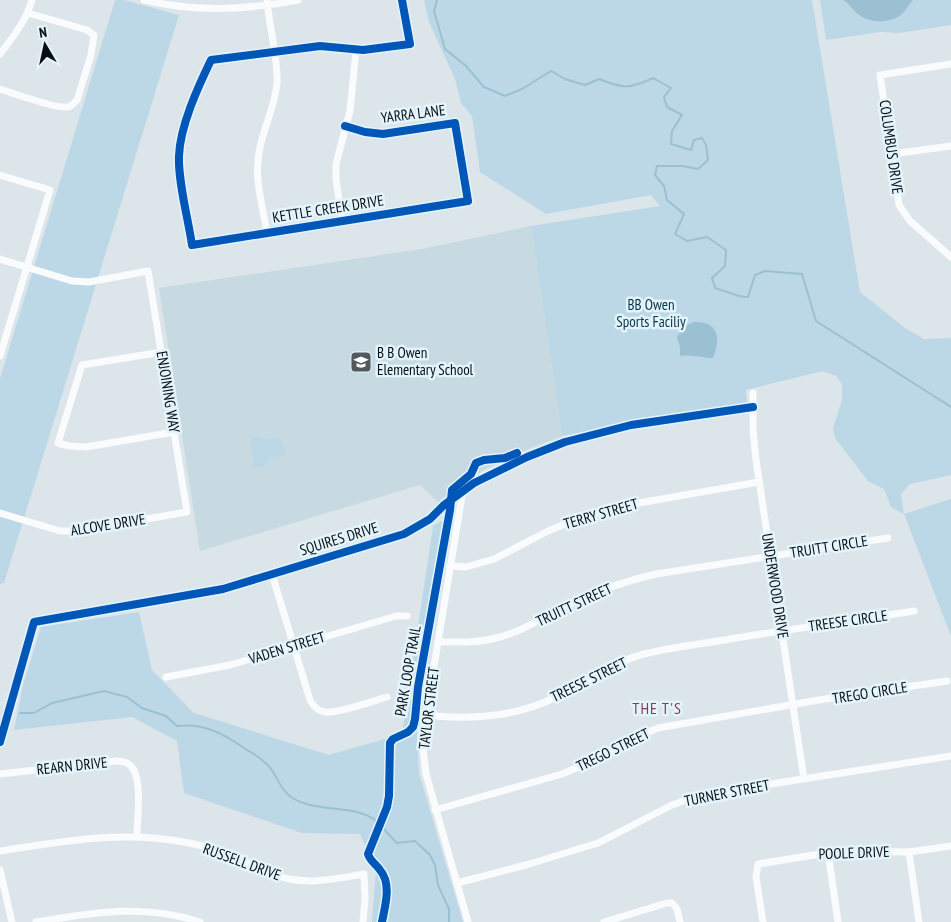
<svg xmlns="http://www.w3.org/2000/svg" width="951" height="922" viewBox="0 0 951 922" font-family="'PT Sans Narrow',sans-serif">
	<style>
		.built { fill: #c7d9e1 }
		.green { fill: #bcd8e6 }
		.water { fill: #9ac0d2 }
		.lines { fill: none; stroke-linecap: round; stroke-linejoin: round }
		.stream { stroke: #9ac0d2; stroke-width: 2 }
		.minor { stroke: #fafbfc; stroke-width: 7 }
		.cycleway-casing { stroke: #e3f4fd; stroke-width: 11 }
		.cycleway { stroke: #0057b8; stroke-width: 8 }
		.labels { text-anchor: middle; stroke-width: 5; stroke-linejoin: round; paint-order: stroke }
		.street-label { font-size: 15px; fill: #080e10; stroke: #e3f4fd }
		.park-label { font-size: 15px; fill: #043345; stroke: #e3f4fd }
		.poi-label { font-size: 15px; fill: #080e10; stroke: #e3f4fd; text-anchor: start }
		.neighbourhood-label { font-size: 16px; letter-spacing: 1px; fill: #853d4a; stroke: #e3f4fd }
	</style>
	<rect width="100%" height="100%" fill="#dce5ea"/>
	<path class="built" d="M531,226L562,436L516,454L476,474L438,502L420,485L200,551L159,288L422,249Z"/>
	<g class="green">
		<path d="M115,0H124L179,15L4,583L0,584V379Z"/>
		<path d="M424,0H812L860,292L905,328L924,339L951,338V475L910,484L901,494L904,514L951,499V636L904,514L891,507L884,489L868,481L835,438L833,428L842,400V384L836,376L823,371L746,390L747,404L562,436L531,226L660,206L651,195L546,214L480,172L472,116L461,103L455,79L429,22Z"/>
		<path d="M820,0H951V25L899,33L880,32L826,40Z"/>
		<path d="M259,437L266,440L281,438L285,454L283,456L269,458L264,467L256,468L254,466L250,440L252,438Z"/>
		<path d="M453,514L417,732L419,773L463,922H372L376,869L360,834L302,833L184,793L177,741L132,717L14,730L23,685L41,627L139,612L152,670L194,713L329,755L402,734L433,526Z"/>
	</g>
	<g class="water">
		<path d="M843,0H913C909,4 907,9 903,13C892,24 870,24 858,14C852,10 850,4 843,0Z"/>
		<path d="M694,322C719,321 721,339 713,358C706,358 686,354 680,356V347L677,338C681,329 685,325 694,322Z"/>
	</g>
	<g class="lines">
		<g class="stream">
			<path d="M437,0L434,11L445,49L466,66L484,87L505,96L522,89L551,71L565,79L585,85L599,79C624,89 629,89 653,78L671,88L664,97L667,107L682,115L672,131L671,144L691,150L694,140L702,138L706,145L708,160L698,169L683,166H657L655,175L664,186L667,200L684,214L675,234L687,241L707,237L726,250L725,266L712,278L715,288L739,296L748,297L755,275L765,271L802,274L816,321L951,407"/>
			<path d="M20,713H34L52,703L104,691L127,697L142,708L166,716L177,726C205,723 224,734 247,750C256,755 265,761 271,769C278,778 281,791 291,797C315,813 348,804 372,818C380,823 389,836 397,843L415,841L430,855L435,865L438,885L449,909V922"/>
		</g>
		<g class="minor">
			<path d="M144,0C194,12 248,10 298,0"/>
			<path d="M0,54C13,37 26,21 32,0"/>
			<path d="M951,64L880,75L899,205L910,221L951,257"/>
			<path d="M0,89C12,93 57,109 67,107C71,107 74,103 77,100L91,55L94,35L87,30L28,13"/>
			<path d="M345,126L365,132L383,134L455,123L468,201L192,245C188,218 178,182 179,156C180,126 198,87 211,60L320,46L363,50L410,44L402,0"/>
			<path d="M892,154L951,146"/>
			<path d="M0,175L50,190L0,356"/>
			<path d="M342,221L336,179V164L350,111L356,50"/>
			<path d="M267,233C263,207 254,179 259,153C262,130 275,108 277,83C278,56 269,27 267,0"/>
			<path d="M0,259L72,281L89,282L148,271L187,512L77,531H60L0,513"/>
			<path d="M162,352L82,365L58,443L69,446L86,447L174,432"/>
			<path d="M753,393V430L756,460L804,779"/>
			<path d="M463,490L426,715L423,748L426,774L468,922"/>
			<path d="M450,566L466,567L494,559L548,531L579,518L616,507L759,482"/>
			<path d="M272,574L310,700C313,706 318,711 325,712C337,714 373,701 387,697"/>
			<path d="M438,642C458,642 477,643 496,638C522,632 545,616 569,604C597,591 625,581 656,574L888,538"/>
			<path d="M166,677L230,665L396,616H407"/>
			<path d="M426,715C469,720 516,717 556,697C585,682 611,663 644,654C672,647 701,644 730,639C791,629 853,621 914,611"/>
			<path d="M0,742L34,622L223,589L404,534L430,519L444,505L474,483L527,457L565,442L631,425L753,407"/>
			<path d="M0,774L116,761C121,761 127,762 131,766C143,778 137,819 137,836"/>
			<path d="M435,810L562,774L598,759L628,741L658,728L819,700L947,681"/>
			<path d="M0,851C66,841 122,830 189,843C211,847 233,856 253,865C265,870 276,876 289,879C314,884 340,878 364,874L365,900L363,922"/>
			<path d="M828,852L838,922"/>
			<path d="M909,852L919,922"/>
			<path d="M0,870L12,922"/>
			<path d="M457,883L526,865L598,843L672,805L700,795L951,756"/>
			<path d="M36,922C93,913 143,903 200,922"/>
			<path d="M604,922L667,903H672L677,909L680,922"/>
			<path d="M763,922L756,877L758,864L839,851L909,852L951,846"/>
		</g>
		<g class="cycleway-casing">
			<g id="cycleway">
				<path d="M345,126L365,132L383,134L455,123L468,201L192,245C188,218 178,182 179,156C180,126 198,87 211,60L320,46L363,50L410,44L402,0"/>
				<path d="M0,742L34,622L223,589L404,534L430,519L444,505L474,483L527,457L565,442L631,425L753,407"/>
				<path d="M382,922C385,906 392,884 380,870C376,864 370,861 368,854L387,807L389,796L390,743L393,739L408,732L413,727L415,719L418,687L450,510L452,490L471,474L476,463L484,460L505,458L517,453"/>
			</g>
		</g>
		<use href="#cycleway" class="cycleway"/>
	</g>
	<defs>
		<g id="school-square" transform="scale(1.125)"><rect x="-9" y="-9" width="18" height="18" rx="4" fill="#52595c" stroke="#e3f4fd"/><path d="M0-5L7-2L0 1L-7-2ZM-4 1L0 2.5L4 1V4Q0 6-4 4Z" fill="#fff"/></g>
	</defs>
	<g fill-rule="evenodd">
		<use href="#school-square" x="361" y="362"/>
	</g>
	<g class="labels">
		<g class="street-label">
			<text transform="translate(413 114) rotate(-7)" y="5">YARRA LANE</text>
			<text transform="translate(891 147) rotate(82)" y="5">COLUMBUS DRIVE</text>
			<text transform="translate(328 209) rotate(-9)" y="5">KETTLE CREEK DRIVE</text>
			<text transform="translate(168 392) rotate(81)" y="5">ENJOINING WAY</text>
			<text transform="translate(601 514) rotate(-16)" y="5">TERRY STREET</text>
			<text transform="translate(108 525) rotate(-9)" y="5">ALCOVE DRIVE</text>
			<text transform="translate(339 539) rotate(-17)" y="5">SQUIRES DRIVE</text>
			<text transform="translate(829 547) rotate(-9)" y="5">TRUITT CIRCLE</text>
			<text transform="translate(775 586) rotate(81)" y="5">UNDERWOOD DRIVE</text>
			<text transform="translate(574 605) rotate(-25)" y="5">TRUITT STREET</text>
			<text transform="translate(848 621) rotate(-8)" y="5">TREESE CIRCLE</text>
			<text transform="translate(287 648) rotate(-17)" y="5">VADEN STREET</text>
			<text transform="translate(408 671) rotate(-80)" y="5">PARK LOOP TRAIL</text>
			<text transform="translate(589 680) rotate(-26)" y="5">TREESE STREET</text>
			<text transform="translate(870 693) rotate(-9)" y="5">TREGO CIRCLE</text>
			<text transform="translate(429 708) rotate(-83)" y="5">TAYLOR STREET</text>
			<text transform="translate(613 750) rotate(-26)" y="5">TREGO STREET</text>
			<text transform="translate(72 766) rotate(-6)" y="5">REARN DRIVE</text>
			<text transform="translate(727 793) rotate(-11)" y="5">TURNER STREET</text>
			<text transform="translate(854 853) rotate(-2)" y="5">POOLE DRIVE</text>
			<text transform="translate(242 862) rotate(20)" y="5">RUSSELL DRIVE</text>
		</g>
		<g class="park-label">
			<text x="651" y="310">BB Owen<tspan x="651" dy="17">Sports Faciliy</tspan></text>
		</g>
		<g class="poi-label">
			<text x="377" y="358">B B Owen<tspan x="377" dy="17">Elementary School</tspan></text>
		</g>
		<g class="neighbourhood-label">
			<text x="657" y="714">THE T'S</text>
		</g>
	</g>
	<g transform="translate(45 45) rotate(351)" stroke="#e3f4fd" stroke-width="4" paint-order="stroke">
	<path d="M0-4L9 19L0 12L-9 19Z" fill="#080e10"/>
	<text y="-8" font-size="14" font-weight="bold" text-anchor="middle" fill="#080e10">N</text>
	</g>
</svg>
